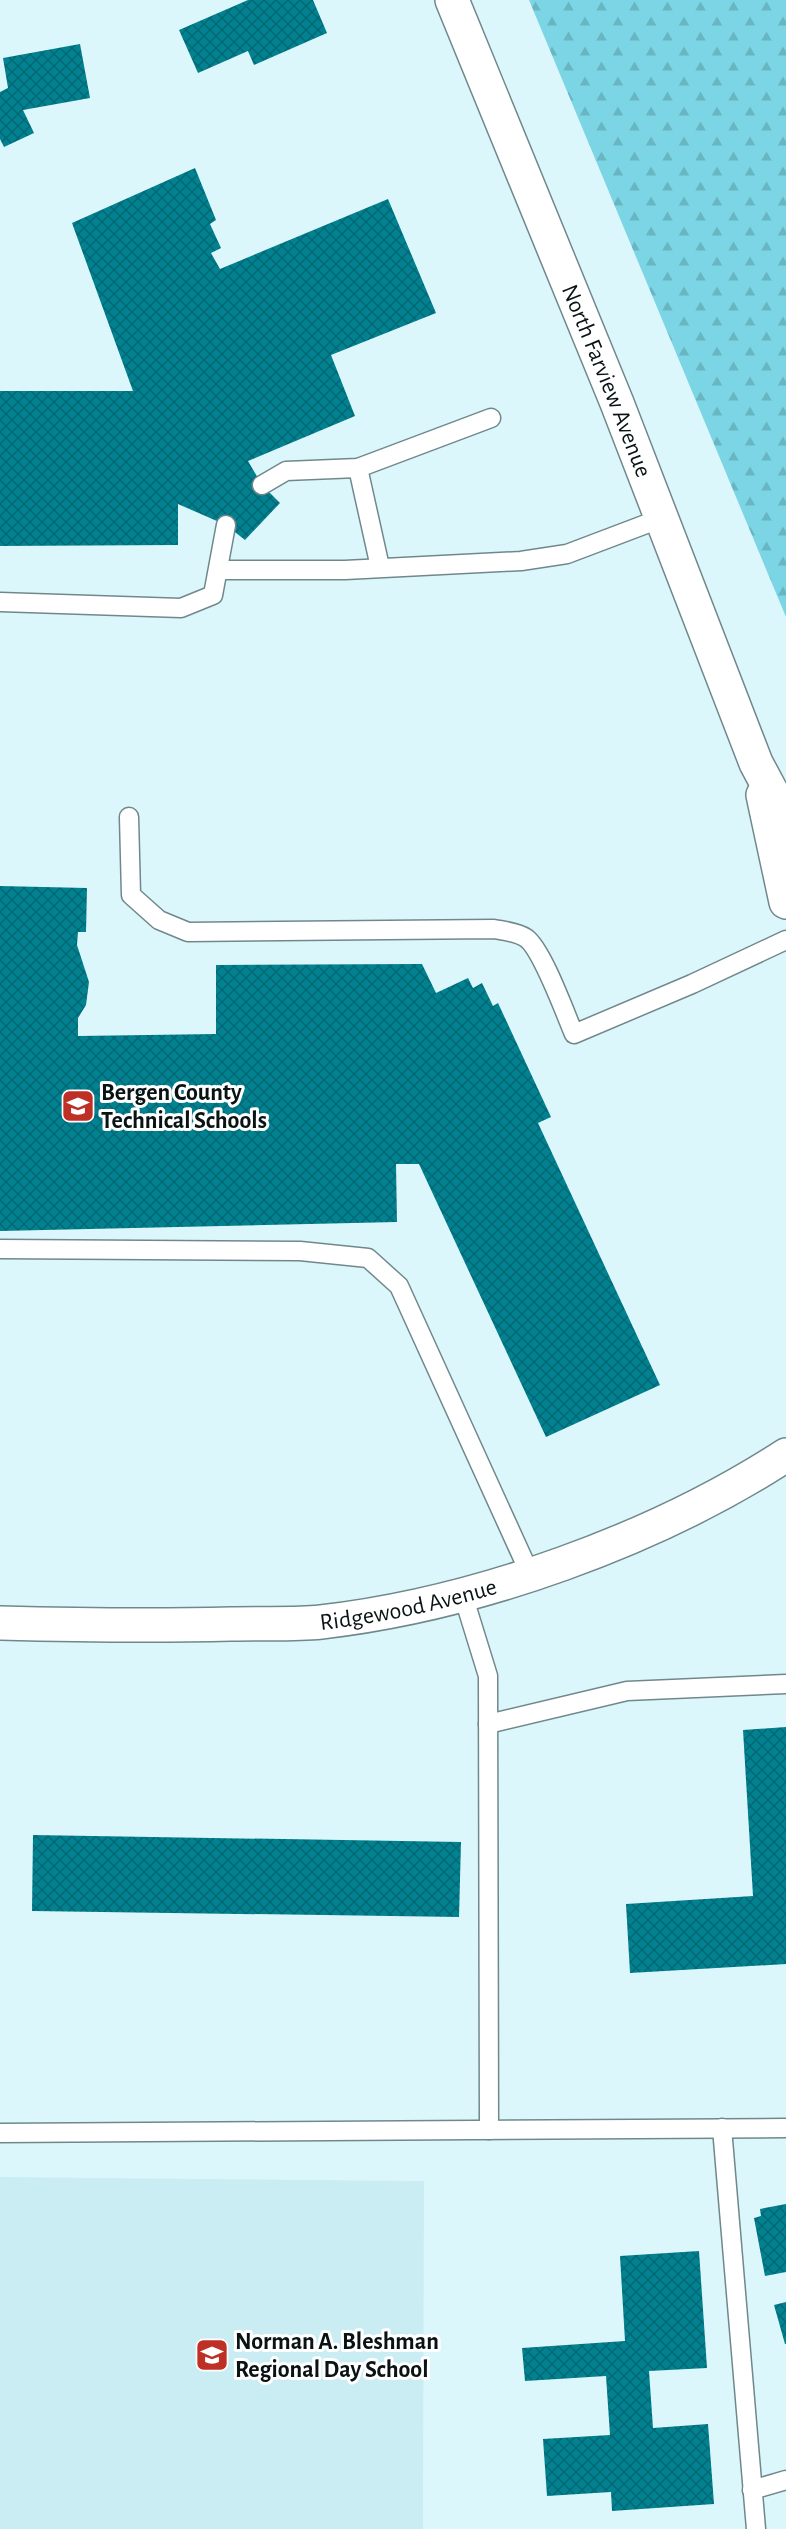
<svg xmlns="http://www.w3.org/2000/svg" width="786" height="2529" viewBox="0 0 786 2529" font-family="'Alegreya Sans',sans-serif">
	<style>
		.built { fill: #c9edf3 }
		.forest { fill: url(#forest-firs) }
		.building { fill: url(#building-cross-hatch) }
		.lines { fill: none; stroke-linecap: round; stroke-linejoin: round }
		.lane-casing { stroke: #70888c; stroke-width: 21 }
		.secondary-casing { stroke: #70888c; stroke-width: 36 }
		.lane { stroke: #fff; stroke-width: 18 }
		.secondary { stroke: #fff; stroke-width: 33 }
		.labels { text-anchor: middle; stroke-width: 6; stroke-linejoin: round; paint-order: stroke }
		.street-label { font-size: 24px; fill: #091314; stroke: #fff }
		.poi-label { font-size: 24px; font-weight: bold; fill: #091314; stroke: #fff; text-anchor: start }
	</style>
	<defs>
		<pattern id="forest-firs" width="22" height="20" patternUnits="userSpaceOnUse" patternTransform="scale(1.5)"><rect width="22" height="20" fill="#7bd5e4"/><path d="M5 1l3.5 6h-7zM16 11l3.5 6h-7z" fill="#69b6c3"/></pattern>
		<pattern id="building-cross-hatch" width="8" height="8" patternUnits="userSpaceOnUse" patternTransform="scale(1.5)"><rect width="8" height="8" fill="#028190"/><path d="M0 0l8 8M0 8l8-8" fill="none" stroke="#026874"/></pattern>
	</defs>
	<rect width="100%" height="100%" fill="#dcf7fb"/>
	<path class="built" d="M0,2177L424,2181L423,2529H0Z"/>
	<path class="forest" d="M529,0H786V617Z"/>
	<g class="building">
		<path d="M248,0H313L327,33L254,65L248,51L198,73L179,30Z"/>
		<path d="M80,44L90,98L23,110L34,133L4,147L0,139V92L8,88L3,58Z"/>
		<path d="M195,168L216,220L210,224L221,248L211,253L220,269L388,199L436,313L331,355L355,416L248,461L262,485L280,503L245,540L226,525L178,504V545L0,546V391H133L72,223Z"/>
		<path d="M0,886L87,888L86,932H78L77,945L89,982L86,1005L78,1018V1036L216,1034V965L422,964L436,993L468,978L473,988L482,983L493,1006L498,1003L551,1117L538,1123L660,1385L546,1437L419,1164H396L397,1222L0,1231Z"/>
		<path d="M786,1727V1964L630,1973L626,1904L753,1896L743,1730Z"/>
		<path d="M33,1835L461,1842L459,1917L32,1911Z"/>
		<path d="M786,2204V2272L765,2276L754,2218L761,2216L760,2209Z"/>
		<path d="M699,2251L707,2368L649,2371L653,2428L708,2424L714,2504L612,2511L611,2492L547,2496L543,2439L610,2435L606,2376L525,2381L522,2348L625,2341L620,2256Z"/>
		<path d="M786,2302V2344H785L774,2305Z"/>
	</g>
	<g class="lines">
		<g class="lane-casing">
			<g id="lane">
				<path d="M358,468L380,567"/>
				<path d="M262,485L286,471L358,468L491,418"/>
				<path d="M219,570H345L521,561L567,554L662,518"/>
				<path d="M0,602L181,608L213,595L226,525"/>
				<path d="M129,817L131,895L159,920L188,932L494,929C504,931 517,932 526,938C542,949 565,1013 574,1034L692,984L786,940"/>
				<path d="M0,1249L300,1251L368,1258L399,1286L530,1574"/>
				<path d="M463,1595L488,1676L489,2130"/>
				<path d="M488,1724L627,1691L786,1684"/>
				<path d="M722,2128L756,2529"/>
				<path d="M0,2133L786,2128"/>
				<path d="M752,2490L786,2480"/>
			</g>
		</g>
		<g class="secondary-casing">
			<g id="secondary">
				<path id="s1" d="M452,0L617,403L756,763L786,819"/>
				<path d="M763,795L786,902"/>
				<path id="s2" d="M0,1623C77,1625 154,1626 231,1624C261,1623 292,1625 321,1622C477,1604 655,1540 786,1455"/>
			</g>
		</g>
		<use href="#lane" class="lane"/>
		<use href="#secondary" class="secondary"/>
	</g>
	<defs>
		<g id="school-square" transform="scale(1.725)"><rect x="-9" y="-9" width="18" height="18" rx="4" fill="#be3025" stroke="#fff"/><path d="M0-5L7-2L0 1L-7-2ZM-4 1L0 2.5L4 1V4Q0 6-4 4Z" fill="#fff"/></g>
	</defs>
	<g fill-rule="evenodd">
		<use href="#school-square" x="78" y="1106"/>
		<use href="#school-square" x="212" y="2355"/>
	</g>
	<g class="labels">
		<g class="street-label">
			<text dy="8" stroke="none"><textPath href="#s1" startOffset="411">North Farview Avenue</textPath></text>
			<text dy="8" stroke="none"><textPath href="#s2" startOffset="410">Ridgewood Avenue</textPath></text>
		</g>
		<g class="poi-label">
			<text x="101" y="1100">Bergen County<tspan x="101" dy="28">Technical Schools</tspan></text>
			<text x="235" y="2349">Norman A. Bleshman<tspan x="235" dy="28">Regional Day School</tspan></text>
		</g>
	</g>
</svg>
